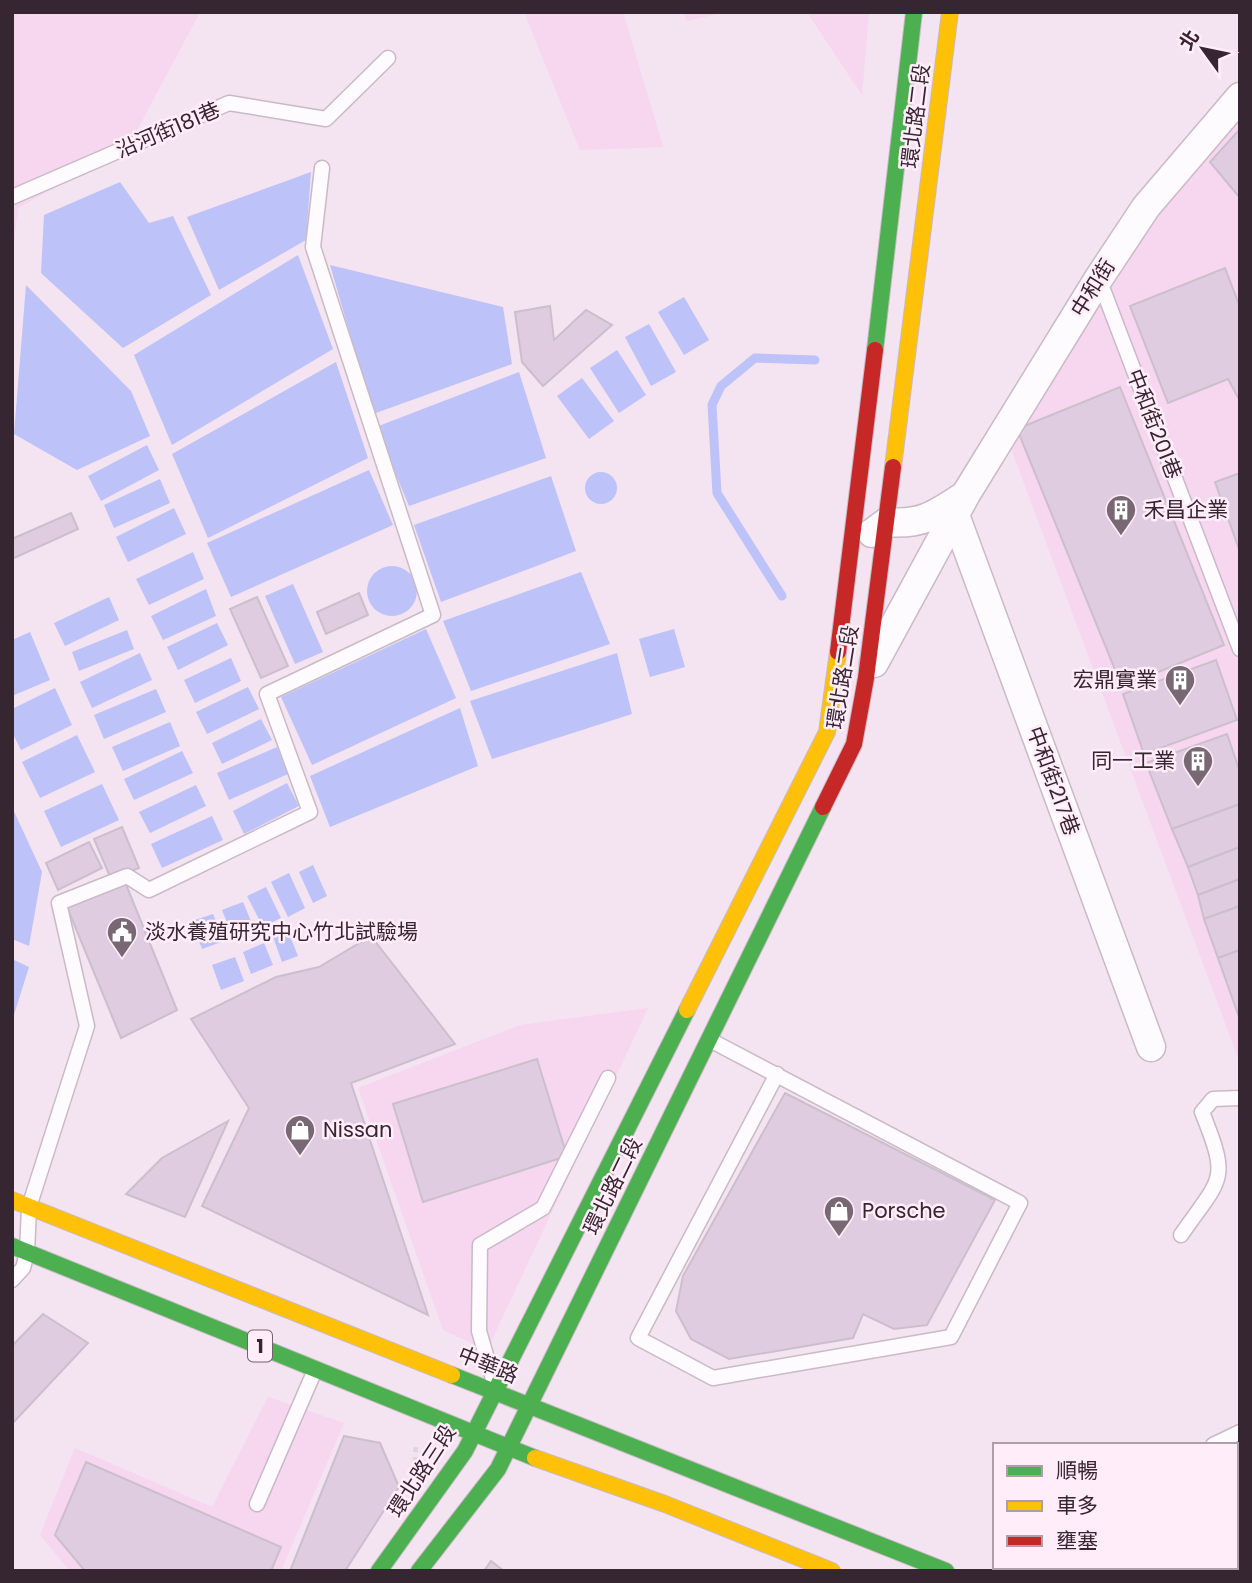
<svg xmlns="http://www.w3.org/2000/svg" width="1252" height="1583" viewBox="0 0 1252 1583" font-family="Poppins,'Noto Sans TC',sans-serif">
	<style>
		.built { fill: #f7d6ef }
		.water { fill: #bdc2f8 }
		.lines { fill: none; stroke-linecap: round; stroke-linejoin: round }
		.stream { stroke: #bdc2f8; stroke-width: 9 }
		.building { fill: #dfcce1; stroke: #ccbfcc; stroke-width: 2 }
		.lane-casing { stroke: #c9bac6; stroke-width: 17 }
		.street-casing { stroke: #c9bac6; stroke-width: 31 }
		.fast-casing { stroke: #c9bac6; stroke-width: 18 }
		.slow-casing { stroke: #c9bac6; stroke-width: 18 }
		.jam-casing { stroke: #c9bac6; stroke-width: 18 }
		.path { stroke: #dcd6db; stroke-width: 4.5; stroke-dasharray: 5 5; stroke-linecap: butt }
		.lane { stroke: #fdfbfd; stroke-width: 14 }
		.street { stroke: #fdfbfd; stroke-width: 28 }
		.fast { stroke: #4caf50; stroke-width: 16 }
		.slow { stroke: #ffc107; stroke-width: 16 }
		.jam { stroke: #c62828; stroke-width: 16 }
		.labels { text-anchor: middle; stroke-width: 5; stroke-linejoin: round; paint-order: stroke }
		.shield { fill: #ffeefa; stroke: #72626e; stroke-width: 2 }
		.shield-label { font-size: 19px; font-weight: bold; fill: #352632 }
		.street-label { font-size: 21px; fill: #352632; stroke: #ffeefa }
		.poi-label { font-size: 21px; fill: #352632; stroke: #ffeefa; text-anchor: start }
	</style>
	<rect width="100%" height="100%" fill="#f4e3f0"/>
	<g class="built">
		<path d="M12,12H200L128,147L18,208L12,257Z"/>
		<path d="M524,12H623L663,147L580,150Z"/>
		<path d="M683,12H725L687,21Z"/>
		<path d="M807,12H869L862,95Z"/>
		<path d="M1240,117V1063L1009,443L1161,205Z"/>
		<path d="M648,1008L487,1350L443,1330L358,1088L520,1025Z"/>
		<path d="M268,1397L344,1423L281,1571H70L40,1535L75,1448L212,1507Z"/>
	</g>
	<g class="water">
		<path d="M311,172L306,240L219,290L187,217Z"/>
		<path d="M120,182L149,223L173,216L211,295L123,348L41,273L44,215Z"/>
		<path d="M298,255L333,349L172,445L134,355Z"/>
		<path d="M330,265L503,307L512,364L373,414Z"/>
		<path d="M26,285L131,391L150,436L77,470L14,434Z"/>
		<path d="M684,297L709,340L684,355L658,312Z"/>
		<path d="M649,324L676,372L651,386L625,337Z"/>
		<path d="M617,350L646,395L619,413L590,368Z"/>
		<path d="M336,362L368,458L208,538L172,454Z"/>
		<path d="M519,372L546,458L409,506L376,427Z"/>
		<path d="M582,378L614,421L589,439L557,396Z"/>
		<path d="M147,445L159,470L101,501L88,476Z"/>
		<path d="M369,470L393,525L231,597L207,543Z"/>
		<circle cx="601" cy="488" r="16"/>
		<path d="M551,476L576,551L441,602L414,525Z"/>
		<path d="M160,479L170,503L114,528L104,505Z"/>
		<path d="M174,508L186,534L128,562L116,537Z"/>
		<path d="M193,552L204,579L149,605L136,579Z"/>
		<circle cx="392" cy="591" r="25"/>
		<path d="M581,572L610,644L471,691L443,621Z"/>
		<path d="M293,584L323,652L295,664L265,596Z"/>
		<path d="M206,589L216,616L163,640L151,616Z"/>
		<path d="M109,597L119,620L65,646L54,623Z"/>
		<path d="M217,623L228,645L178,670L167,647Z"/>
		<path d="M426,629L456,698L312,765L281,697Z"/>
		<path d="M674,629L685,667L650,677L639,639Z"/>
		<path d="M127,630L134,649L79,671L72,652Z"/>
		<path d="M30,632L50,680L12,696V640Z"/>
		<path d="M140,653L152,680L92,708L80,682Z"/>
		<path d="M617,653L632,714L492,759L470,701Z"/>
		<path d="M231,658L241,681L195,703L184,680Z"/>
		<path d="M248,687L259,709L207,734L196,712Z"/>
		<path d="M55,688L72,725L21,750L12,732V709Z"/>
		<path d="M156,689L166,712L104,739L94,715Z"/>
		<path d="M460,708L478,766L330,827L310,776Z"/>
		<path d="M261,719L272,740L222,764L212,743Z"/>
		<path d="M170,722L180,746L123,771L112,747Z"/>
		<path d="M77,735L95,772L40,798L22,762Z"/>
		<path d="M277,747L288,774L229,800L217,773Z"/>
		<path d="M182,751L193,773L134,800L124,779Z"/>
		<path d="M287,783L299,806L244,834L233,811Z"/>
		<path d="M102,784L119,820L61,847L44,811Z"/>
		<path d="M196,785L206,806L150,833L139,812Z"/>
		<path d="M12,807L42,872L29,946L12,939Z"/>
		<path d="M212,816L223,840L162,868L151,844Z"/>
		<path d="M313,865L327,896L313,903L299,872Z"/>
		<path d="M289,873L305,908L288,917L271,882Z"/>
		<path d="M266,887L281,918L263,927L247,896Z"/>
		<path d="M243,902L255,931L234,939L222,910Z"/>
		<path d="M213,914L224,941L202,949L192,921Z"/>
		<path d="M288,931L298,956L282,962L273,937Z"/>
		<path d="M264,943L273,965L251,974L243,952Z"/>
		<path d="M235,957L244,981L221,990L212,965Z"/>
		<path d="M12,959L29,967L12,1021Z"/>
	</g>
	<g class="lines">
		<g class="stream">
			<path d="M782,596L717,493L712,405L721,386L755,358L815,360"/>
			<path d="M1236,1448L1240,1446"/>
			<path d="M1104,1571L1105,1567"/>
		</g>
	</g>
	<g class="building">
		<path d="M1240,129V198L1210,162Z"/>
		<path d="M1225,268L1240,307V401L1228,379L1168,403L1130,306Z"/>
		<path d="M550,306L554,340L586,310L612,325L543,386L522,362L515,312Z"/>
		<path d="M1120,387L1224,645L1122,687L1017,429Z"/>
		<path d="M1240,473V552L1215,482Z"/>
		<path d="M71,513L78,529L12,559V539Z"/>
		<path d="M359,593L368,615L326,634L317,612Z"/>
		<path d="M257,597L288,666L261,678L230,609Z"/>
		<path d="M1216,660L1237,720L1144,754L1123,694Z"/>
		<path d="M1227,734L1240,772V804L1172,829L1146,763Z"/>
		<path d="M1240,804V847L1188,867L1172,829Z"/>
		<path d="M122,827L139,868L111,879L94,839Z"/>
		<path d="M89,842L102,868L58,890L46,863Z"/>
		<path d="M1240,847V879L1198,895L1188,867Z"/>
		<path d="M1240,879V906L1204,919L1198,895Z"/>
		<path d="M125,882L177,1010L121,1038L67,907Z"/>
		<path d="M1240,906V950L1218,958L1204,919Z"/>
		<path d="M371,936L455,1044L351,1083L428,1315L202,1206L249,1108L191,1019L276,977L319,967Z"/>
		<path d="M1240,950V1016L1239,1017L1218,958Z"/>
		<path d="M537,1059L567,1156L423,1202L393,1104Z"/>
		<path d="M785,1093L995,1200L927,1325L894,1329L863,1314L853,1338L729,1359L691,1339L676,1311L683,1276Z"/>
		<path d="M228,1121L185,1217L126,1194L162,1158Z"/>
		<path d="M43,1314L88,1343L12,1424V1346Z"/>
		<path d="M344,1436L380,1443L399,1487L345,1571H290Z"/>
		<path d="M86,1462L281,1547L271,1571H85L55,1535Z"/>
		<path d="M491,1561L504,1571H484Z"/>
	</g>
	<g class="lines">
		<g class="lane-casing">
			<g id="lane">
				<path d="M12,197L229,103L326,119L388,58"/>
				<path d="M1099,279L1240,649"/>
				<path d="M710,1040L1020,1203L951,1337L713,1378L638,1338L777,1074"/>
				<path d="M1181,1235C1222,1176 1230,1182 1202,1112L1213,1099L1240,1098"/>
				<path d="M12,1280L23,1268L27,1253L29,1207L87,1026L59,903L127,876L149,890L310,812L267,694L433,615L313,247L322,168"/>
				<path d="M493,1379L479,1331L480,1245L543,1208L608,1078"/>
				<path d="M1213,1445L1240,1432"/>
				<path d="M257,1504L315,1370"/>
				<path d="M1085,1571L1087,1567"/>
			</g>
		</g>
		<g class="street-casing">
			<g id="street">
				<path d="M955,515L1151,1047"/>
				<path d="M872,533L887,522C920,525 934,516 961,498"/>
				<path d="M874,663L966,494L1099,278L1146,207L1240,97"/>
			</g>
		</g>
		<g class="fast-casing">
			<g id="fast">
				<path d="M875,350L914,12"/>
				<path d="M12,1246L535,1458"/>
				<path d="M452,1375L946,1571"/>
				<path d="M379,1571L465,1451L687,1010"/>
				<path d="M419,1571L498,1469L823,807"/>
			</g>
		</g>
		<g class="slow-casing">
			<g id="slow">
				<path d="M893,467L950,12"/>
				<path d="M687,1010L827,732L838,652"/>
				<path d="M12,1200L452,1375"/>
				<path d="M535,1458L665,1504L832,1571"/>
			</g>
		</g>
		<g class="jam-casing">
			<g id="jam">
				<path d="M838,652L875,350"/>
				<path d="M823,807L854,744L866,678L893,467"/>
			</g>
		</g>
		<path class="path" d="M415,1462L416,1443"/>
		<use href="#lane" class="lane"/>
		<use href="#street" class="street"/>
		<use href="#fast" class="fast"/>
		<use href="#slow" class="slow"/>
		<use href="#jam" class="jam"/>
	</g>
	<defs>
		<g id="building-pin" transform="scale(1.575)"><path d="M0 17L-7.5 6A9.5 9.5 0 1 1 7.5 6Z" fill="#786874" stroke="#ffeefa"/><path d="M-4-6H4V6H1V3H-1V6H-4ZM-2.5-4.3h1.7v1.8h-1.7ZM.8-4.3h1.7v1.8H.8ZM-2.5-1h1.7V.8h-1.7ZM.8-1h1.7V.8H.8Z" fill="#fff"/></g>
		<g id="civic-pin" transform="scale(1.575)"><path d="M0 17L-7.5 6A9.5 9.5 0 1 1 7.5 6Z" fill="#786874" stroke="#ffeefa"/><path d="M-.6-6.5H3V-4.5H.6V-3L4-1V1h2V6H-6V1h2V-1L-.6-3ZM-1.2 2.5V6h2.4V2.5Z" fill="#fff"/></g>
		<g id="shop-pin" transform="scale(1.575)"><path d="M0 17L-7.5 6A9.5 9.5 0 1 1 7.5 6Z" fill="#786874" stroke="#ffeefa"/><path d="M-5-2.5h2.3a2.7 3.5 0 0 1 5.4 0H5L5.5 6h-11ZM-1.5-2.5h3a1.5 2.3 0 0 0-3 0Z" fill="#fff"/></g>
	</defs>
	<g fill-rule="evenodd">
		<use href="#building-pin" x="1121" y="510"/>
		<use href="#building-pin" x="1180" y="680"/>
		<use href="#building-pin" x="1198" y="761"/>
		<use href="#civic-pin" x="122" y="932"/>
		<use href="#shop-pin" x="300" y="1130"/>
		<use href="#shop-pin" x="839" y="1211"/>
	</g>
	<g class="labels">
		<rect class="shield" x="248" y="1330.5" width="24" height="31" rx="5"/>
		<g class="shield-label">
			<text x="260" y="1353">1</text>
		</g>
		<g class="street-label">
			<text transform="translate(916 116) rotate(-83)" y="7">環北路二段</text>
			<text transform="translate(168 130) rotate(-23)" y="7">沿河街181巷</text>
			<text transform="translate(1093 288) rotate(-58)" y="7">中和街</text>
			<text transform="translate(1154 424) rotate(69)" y="7">中和街201巷</text>
			<text transform="translate(843 677) rotate(-81)" y="7">環北路二段</text>
			<text transform="translate(1053 781) rotate(70)" y="7">中和街217巷</text>
			<text transform="translate(613 1186) rotate(-64)" y="7">環北路二段</text>
			<text transform="translate(488 1365) rotate(22)" y="7">中華路</text>
			<text transform="translate(422 1471) rotate(-57)" y="7">環北路三段</text>
		</g>
		<g class="poi-label">
			<text x="1144" y="517">禾昌企業</text>
			<text x="1157" y="687" text-anchor="end">宏鼎實業</text>
			<text x="1175" y="768" text-anchor="end">同一工業</text>
			<text x="145" y="939">淡水養殖研究中心竹北試驗場</text>
			<text x="323" y="1137">Nissan</text>
			<text x="862" y="1218">Porsche</text>
		</g>
	</g>
	<rect width="1252" height="1583" fill="none" stroke="#352632" stroke-width="28"/>
	<rect x="993" y="1443" width="245" height="126" fill="#ffeefa" stroke="#ae9eaa" stroke-width="2"/>
	<rect x="1007" y="1466" width="35" height="10" fill="#4caf50" stroke="#ae9eaa" stroke-width="2"/>
	<text x="1056" y="1478" font-size="21" fill="#352632">順暢</text>
	<rect x="1007" y="1501" width="35" height="10" fill="#ffc107" stroke="#ae9eaa" stroke-width="2"/>
	<text x="1056" y="1513" font-size="21" fill="#352632">車多</text>
	<rect x="1007" y="1536" width="35" height="10" fill="#c62828" stroke="#ae9eaa" stroke-width="2"/>
	<text x="1056" y="1548" font-size="21" fill="#352632">壅塞</text>
	<g transform="translate(1203 49) rotate(303)" stroke="#ffeefa" stroke-width="5" paint-order="stroke">
	<path d="M0-5L12 26L0 18L-12 26Z" fill="#352632"/>
	<text y="-10" font-size="19" font-weight="bold" text-anchor="middle" fill="#352632">北</text>
	</g>
</svg>
